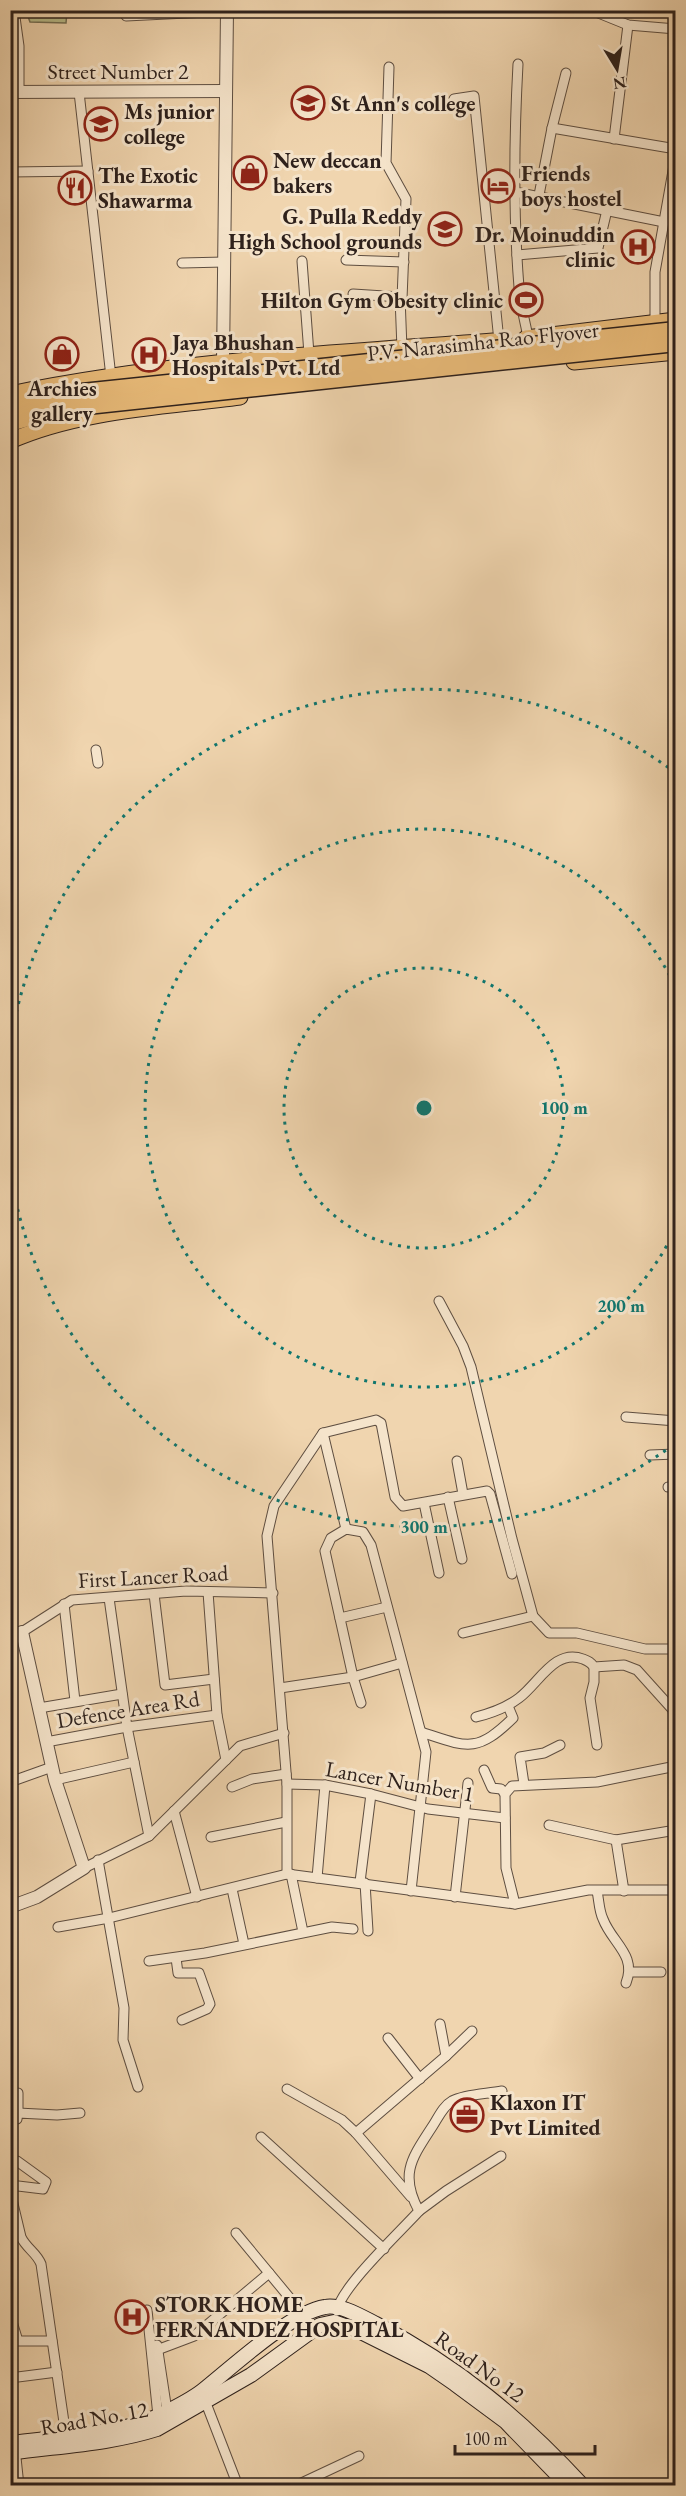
<svg xmlns="http://www.w3.org/2000/svg" width="686" height="2496" viewBox="0 0 686 2496" font-family="'EB Garamond',serif">
	<style>
		.green { fill: #b8bd8b; stroke: #736f54; stroke-width: 1.5 }
		.lines { fill: none; stroke-linecap: round; stroke-linejoin: round }
		.minor-casing { stroke: #5e4e41; stroke-width: 11 }
		.tertiary-casing { stroke: #5e4e41; stroke-width: 14 }
		.secondary-casing { stroke: #2e211c; stroke-width: 16 }
		.trunk-casing { stroke: #2e211c; stroke-width: 17 }
		.motorway-casing { stroke: #2e211c; stroke-width: 19 }
		.minor { stroke: #f5e4cb; stroke-width: 9 }
		.tertiary { stroke: #f5e4cb; stroke-width: 12 }
		.secondary { stroke: #f5e4cb; stroke-width: 14 }
		.trunk { stroke: #e8ba78; stroke-width: 15 }
		.motorway { stroke: #e8ba78; stroke-width: 16 }
		.motorway-bridge-casing { stroke: #2e211c; stroke-width: 19; stroke-linecap: butt }
		.motorway-bridge { stroke: #e8ba78; stroke-width: 16 }
		.ring { fill: none; stroke: #0f766e; stroke-width: 3; stroke-dasharray: 3 6 }
		.labels { text-anchor: middle; stroke-width: 6; stroke-linejoin: round; paint-order: stroke }
		.street-label { font-size: 22px; fill: #2e211c; stroke: #f5e4cb }
		.poi-label { font-size: 22px; font-weight: bold; fill: #2e211c; stroke: #f5e4cb; text-anchor: start }
		.centre { fill: #0f766e; stroke: #f5e4cb; stroke-width: 3 }
		.ring-label { font-size: 18px; text-anchor: middle; font-weight: bold; fill: #0f766e; stroke: #f5e4cb; stroke-width: 6; stroke-linejoin: round; paint-order: stroke }
	</style>
	<rect width="100%" height="100%" fill="#f0d5af"/>
	<filter id="stains"><feTurbulence type="fractalNoise" baseFrequency=".00333" numOctaves="4"/><feColorMatrix values="0 0 0 0 .2 0 0 0 0 .09 0 0 0 0 .02 0 0 0 .5 -.17"/></filter>
	<radialGradient id="worn" r=".72"><stop offset=".6" stop-color="#630" stop-opacity="0"/><stop offset="1" stop-color="#630" stop-opacity=".3"/></radialGradient>
	<path class="green" d="M26,11H67L66,23L30,22Z"/>
	<g class="lines">
		<g class="minor-casing">
			<g id="minor">
				<path d="M14,10L19,46V92"/>
				<path d="M591,10L628,25L676,29"/>
				<path d="M126,16L227,11"/>
				<path d="M518,64C514,138 513,213 519,287C520,304 525,321 528,337"/>
				<path d="M389,67L386,163L406,199L402,299"/>
				<path d="M79,92L111,377"/>
				<path d="M454,99L474,96L499,341"/>
				<path d="M552,128L676,149"/>
				<path d="M614,139L628,25"/>
				<path d="M10,172L88,171"/>
				<path d="M515,192L664,222"/>
				<path d="M539,195L552,128L566,73"/>
				<path d="M517,255L598,248L607,210"/>
				<path d="M346,260L404,262"/>
				<path d="M302,261L309,354"/>
				<path d="M182,263L224,262"/>
				<path d="M353,294L400,297L402,349"/>
				<path d="M655,322V272L676,154"/>
				<path d="M96,750L98,763"/>
				<path d="M439,1301L463,1346L471,1367L512,1539L533,1616L549,1633H577L645,1649H676"/>
				<path d="M626,1417L676,1421"/>
				<path d="M323,1433L346,1529"/>
				<path d="M650,1455L676,1454"/>
				<path d="M457,1461L463,1494"/>
				<path d="M668,1487H676"/>
				<path d="M448,1497L462,1559"/>
				<path d="M424,1503L439,1573"/>
				<path d="M208,1592L217,1715L226,1760"/>
				<path d="M154,1594L165,1685L214,1679"/>
				<path d="M109,1598L127,1727L149,1836"/>
				<path d="M64,1604L75,1701"/>
				<path d="M340,1618L387,1607"/>
				<path d="M22,1632L72,1600L186,1591L273,1593"/>
				<path d="M463,1633L533,1616"/>
				<path d="M594,1667V1682L590,1698L597,1745"/>
				<path d="M280,1688L353,1677L402,1663"/>
				<path d="M361,1703L353,1677L325,1551L331,1538L346,1529L363,1532L371,1545L426,1752L411,1891"/>
				<path d="M39,1708L122,1694"/>
				<path d="M476,1717C492,1713 506,1708 519,1698C539,1683 555,1648 583,1659C588,1661 591,1662 594,1667L624,1665L637,1670L673,1710L676,1735"/>
				<path d="M421,1732C467,1747 476,1754 513,1718L508,1706"/>
				<path d="M46,1742L127,1727L217,1715"/>
				<path d="M484,1770L492,1788L501,1789L505,1794"/>
				<path d="M55,1780L134,1762"/>
				<path d="M10,1782L52,1767"/>
				<path d="M287,1784L325,1785L371,1794L428,1809L505,1818"/>
				<path d="M524,1784L520,1757L544,1753L560,1745"/>
				<path d="M232,1787L252,1779L286,1774"/>
				<path d="M174,1811L197,1897"/>
				<path d="M549,1825L616,1840L676,1830"/>
				<path d="M211,1837L286,1822"/>
				<path d="M616,1840L624,1891"/>
				<path d="M98,1860L124,2008L123,2040L138,2087"/>
				<path d="M84,1868L149,1836L240,1746L284,1733"/>
				<path d="M287,1874V1784L267,1536L274,1506L323,1433L376,1420L381,1423L395,1497L403,1506L487,1491L490,1494L512,1574"/>
				<path d="M291,1874L303,1932"/>
				<path d="M317,1878L325,1785"/>
				<path d="M360,1882L371,1794"/>
				<path d="M365,1883L368,1931"/>
				<path d="M232,1889L244,1944"/>
				<path d="M597,1891C599,1900 599,1911 603,1919C612,1943 637,1955 626,1983"/>
				<path d="M455,1897L468,1783"/>
				<path d="M515,1904L506,1868L505,1794L512,1786L597,1782L676,1766"/>
				<path d="M58,1927L109,1918L287,1874L515,1904L588,1890H676"/>
				<path d="M176,1958L178,1973H199L210,2004L207,2009L182,2020"/>
				<path d="M149,1961L205,1953L332,1927L353,1929"/>
				<path d="M631,1972H661"/>
				<path d="M440,2024L446,2056"/>
				<path d="M388,2038L420,2079"/>
				<path d="M287,2089L342,2120L356,2133L411,2197"/>
				<path d="M10,2093H18V2113"/>
				<path d="M10,2120L17,2119L18,2113L57,2115L80,2113"/>
				<path d="M356,2133L446,2056L472,2031"/>
				<path d="M261,2137L384,2249"/>
				<path d="M10,2159L17,2161L46,2182L43,2189L10,2185"/>
				<path d="M10,2191L21,2237C26,2248 37,2253 41,2264L66,2436"/>
				<path d="M419,2211L446,2191L501,2156"/>
				<path d="M236,2233L303,2314"/>
				<path d="M147,2310L158,2416"/>
				<path d="M337,2311C340,2288 401,2231 419,2211C399,2174 412,2158 432,2127C438,2118 443,2106 452,2101C466,2094 487,2094 502,2091"/>
				<path d="M10,2315L18,2341H52"/>
				<path d="M157,2345L167,2411"/>
				<path d="M157,2350L194,2336L269,2273"/>
				<path d="M10,2378L57,2372"/>
				<path d="M204,2398L238,2486"/>
				<path d="M15,2448L19,2486"/>
				<path d="M295,2486L359,2456"/>
			</g>
		</g>
		<g class="tertiary-casing">
			<g id="tertiary">
				<path d="M10,92L226,91"/>
				<path d="M223,363L227,10"/>
				<path d="M10,1639L22,1632L55,1780L84,1868L37,1897L10,1907"/>
			</g>
		</g>
		<g class="secondary-casing">
			<g id="secondary">
				<path d="M10,2443C54,2437 119,2435 158,2416C172,2409 189,2401 202,2391C230,2369 291,2312 325,2307C341,2304 362,2317 376,2324C458,2366 521,2419 583,2486"/>
				<path d="M10,2453C59,2446 110,2444 157,2429L251,2375L320,2325L334,2322L359,2331L429,2366L455,2384L505,2421L568,2486"/>
			</g>
		</g>
		<g class="trunk-casing">
			<g id="trunk">
				<path d="M526,338L676,320"/>
				<path d="M574,362L676,352"/>
				<path d="M10,394C169,361 332,353 493,341"/>
				<path d="M10,441C80,410 165,407 240,397"/>
			</g>
		</g>
		<g class="motorway-casing">
			<g id="motorway">
				<path d="M10,408L45,398L82,392"/>
				<path d="M10,423L55,410L87,406"/>
			</g>
		</g>
		<use href="#minor" class="minor"/>
		<use href="#tertiary" class="tertiary"/>
		<use href="#secondary" class="secondary"/>
		<use href="#trunk" class="trunk"/>
		<use href="#motorway" class="motorway"/>
		<g class="motorway-bridge-casing">
			<g id="motorway-bridge">
				<path d="M82,392L676,330"/>
				<path d="M87,406L676,343"/>
			</g>
		</g>
		<use href="#motorway-bridge" class="motorway-bridge"/>
	</g>
	<g class="ring">
		<circle cx="424" cy="1108" r="140"/>
		<path d="M675 1230A279 279 0 1 1 675 986"/>
		<path d="M673 1445A419 419 0 0 1 11 1177M11 1039A419 419 0 0 1 673 771"/>
	</g>
	<defs>
		<g id="university-ring" transform="scale(1.725)"><circle r="9.5" fill="#f5e4cb" stroke="#8f2418" stroke-width="1.5"/><path d="M0-5L7-2L0 1L-7-2ZM-4 1L0 2.5L4 1V4Q0 6-4 4Z" fill="#8f2418"/></g>
		<g id="shop-ring" transform="scale(1.725)"><circle r="9.5" fill="#f5e4cb" stroke="#8f2418" stroke-width="1.5"/><path d="M-5-2.5h2.3a2.7 3.5 0 0 1 5.4 0H5L5.5 6h-11ZM-1.5-2.5h3a1.5 2.3 0 0 0-3 0Z" fill="#8f2418"/></g>
		<g id="hotel-ring" transform="scale(1.725)"><circle r="9.5" fill="#f5e4cb" stroke="#8f2418" stroke-width="1.5"/><path d="M-6-4.5h1.5V1H6V5H4.5V3h-9V5H-6ZM-4 0a1.8 1.8 0 1 1 3.6 0ZM.5 0V-2.5h3Q6-2.5 6 0Z" fill="#8f2418"/></g>
		<g id="restaurant-ring" transform="scale(1.725)"><circle r="9.5" fill="#f5e4cb" stroke="#8f2418" stroke-width="1.5"/><path d="M-5-6h1v4h1v-4h1v4h1v-4h1v5L-1.5 .5V6h-2V.5L-5-1ZM5-6V6H3V1.5H1.5Q1.5-4 5-6Z" fill="#8f2418"/></g>
		<g id="school-ring" transform="scale(1.725)"><circle r="9.5" fill="#f5e4cb" stroke="#8f2418" stroke-width="1.5"/><path d="M0-5L7-2L0 1L-7-2ZM-4 1L0 2.5L4 1V4Q0 6-4 4Z" fill="#8f2418"/></g>
		<g id="hospital-ring" transform="scale(1.725)"><circle r="9.5" fill="#f5e4cb" stroke="#8f2418" stroke-width="1.5"/><path d="M-5-5h3v3.5h4V-5h3V5h-3V1.5h-4V5h-3Z" fill="#8f2418"/></g>
		<g id="stadium-ring" transform="scale(1.725)"><circle r="9.5" fill="#f5e4cb" stroke="#8f2418" stroke-width="1.5"/><path d="M0-5a6.5 5 0 1 0 0 10a6.5 5 0 1 0 0-10ZM-3.5-1.8h7v3.6h-7Z" fill="#8f2418"/></g>
		<g id="office-ring" transform="scale(1.725)"><circle r="9.5" fill="#f5e4cb" stroke="#8f2418" stroke-width="1.5"/><path d="M-6-3h4V-5.5h4V-3h4V5H-6ZM-1-4.5V-3h2v-1.5ZM-6 0V1H6V0Z" fill="#8f2418"/></g>
	</defs>
	<g fill-rule="evenodd">
		<use href="#university-ring" x="308" y="103"/>
		<use href="#university-ring" x="101" y="124"/>
		<use href="#shop-ring" x="250" y="173"/>
		<use href="#hotel-ring" x="498" y="186"/>
		<use href="#restaurant-ring" x="75" y="188"/>
		<use href="#school-ring" x="445" y="229"/>
		<use href="#hospital-ring" x="638" y="247"/>
		<use href="#stadium-ring" x="526" y="300"/>
		<use href="#shop-ring" x="62" y="354"/>
		<use href="#hospital-ring" x="149" y="355"/>
		<use href="#office-ring" x="467" y="2115"/>
		<use href="#hospital-ring" x="132" y="2317"/>
	</g>
	<g class="labels">
		<g class="street-label">
			<text x="118" y="79">Street Number 2</text>
			<text transform="translate(483 341) rotate(-6)" y="8">P.V. Narasimha Rao Flyover</text>
			<text transform="translate(153 1576) rotate(-3)" y="8">First Lancer Road</text>
			<text transform="translate(128 1709) rotate(-9)" y="8">Defence Area Rd</text>
			<text transform="translate(400 1781) rotate(10)" y="8">Lancer Number 1</text>
			<text transform="translate(480 2366) rotate(36)" y="8">Road No 12</text>
			<text transform="translate(94 2418) rotate(-10)" y="8">Road No. 12</text>
		</g>
		<g class="poi-label">
			<text x="331" y="111">St Ann's college</text>
			<text x="124" y="119">Ms junior<tspan x="124" dy="25">college</tspan></text>
			<text x="273" y="168">New deccan<tspan x="273" dy="25">bakers</tspan></text>
			<text x="521" y="181">Friends<tspan x="521" dy="25">boys hostel</tspan></text>
			<text x="98" y="183">The Exotic<tspan x="98" dy="25">Shawarma</tspan></text>
			<text x="422" y="224" text-anchor="end">G. Pulla Reddy<tspan x="422" dy="25">High School grounds</tspan></text>
			<text x="615" y="242" text-anchor="end">Dr. Moinuddin<tspan x="615" dy="25">clinic</tspan></text>
			<text x="503" y="308" text-anchor="end">Hilton Gym Obesity clinic</text>
			<text x="172" y="350">Jaya Bhushan<tspan x="172" dy="25">Hospitals Pvt. Ltd</tspan></text>
			<text x="62" y="396" text-anchor="middle">Archies<tspan x="62" dy="25">gallery</tspan></text>
			<text x="490" y="2110">Klaxon IT<tspan x="490" dy="25">Pvt Limited</tspan></text>
			<text x="155" y="2312">STORK HOME<tspan x="155" dy="25">FERNANDEZ HOSPITAL</tspan></text>
		</g>
	</g>
	<circle cx="424" cy="1108" r="9" class="centre"/>
	<g class="ring-label">
		<text x="564" y="1114">100 m</text>
		<text x="621" y="1312">200 m</text>
		<text x="424" y="1533">300 m</text>
	</g>
	<rect width="686" height="2496" fill="none" stroke="#f0d5af" stroke-width="36"/>
	<rect x="12" y="12" width="662" height="2472" fill="none" stroke="#2e211c" stroke-width="3"/>
	<rect x="18" y="18" width="650" height="2460" fill="none" stroke="#2e211c" stroke-width="1.5"/>
	<g transform="translate(617 69) rotate(169)" stroke="#f5e4cb" stroke-width="4.5" paint-order="stroke">
	<path d="M0-4.5L10 22L0 15L-10 22Z" fill="#2e211c"/>
	<text y="-9" font-size="16" font-weight="bold" text-anchor="middle" fill="#2e211c">N</text>
	</g>
	<path d="M455 2445v9h140v-9" fill="none" stroke="#2e211c" stroke-width="3"/>
	<text x="464" y="2445" font-size="18" fill="#2e211c" stroke="#f5e4cb" stroke-width="4.5" paint-order="stroke">100 m</text>
	<rect width="100%" height="100%" filter="url(#stains)"/>
	<rect width="100%" height="100%" fill="url(#worn)"/>
</svg>
